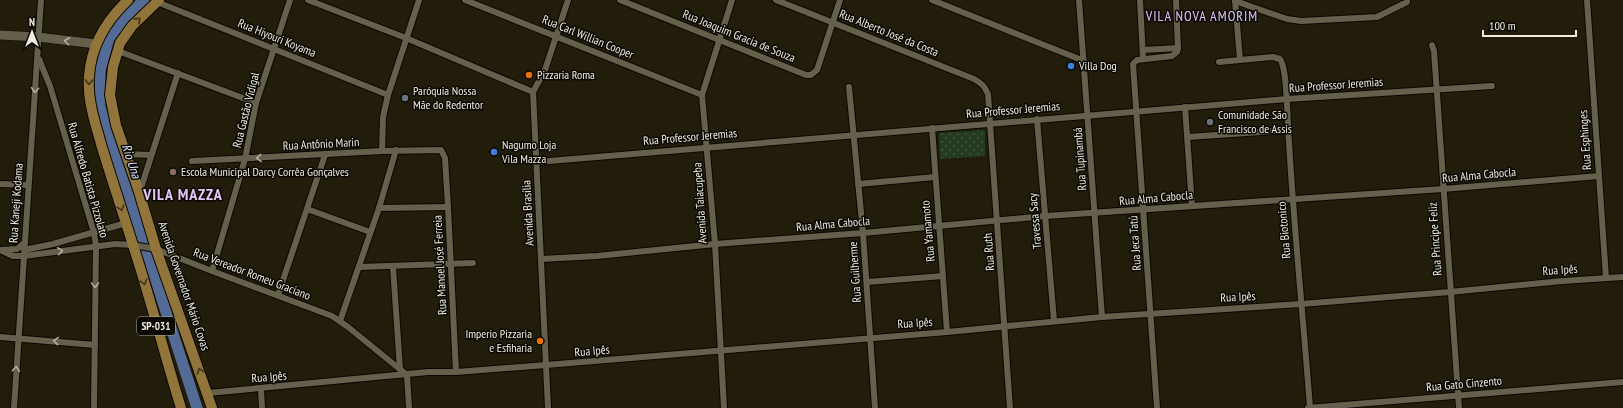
<svg xmlns="http://www.w3.org/2000/svg" width="1623" height="408" viewBox="0 0 1623 408" font-family="'PT Sans Narrow',sans-serif">
	<style>
		.green { fill: url(#green-dots) }
		.lines { fill: none; stroke-linecap: round; stroke-linejoin: round }
		.river { stroke: #546b95; stroke-width: 11 }
		.minor-casing { stroke: #0b0700; stroke-width: 8 }
		.secondary-casing { stroke: #0b0700; stroke-width: 10 }
		.trunk-casing { stroke: #0b0700; stroke-width: 12 }
		.minor { stroke: #65604c; stroke-width: 6 }
		.secondary { stroke: #65604c; stroke-width: 9 }
		.trunk { stroke: #92753b; stroke-width: 10 }
		.oneway { stroke: #403419 }
		.oneway2 { stroke: #b1ae9e }
		.shop-dot { fill: #3f7fe0; stroke: #090803; stroke-width: 1.5 }
		.food-dot { fill: #e8710a; stroke: #090803; stroke-width: 1.5 }
		.worship-dot { fill: #6b7280; stroke: #090803; stroke-width: 1.5 }
		.education-dot { fill: #8d6e63; stroke: #090803; stroke-width: 1.5 }
		.labels { text-anchor: middle; stroke-width: 3; stroke-linejoin: round; paint-order: stroke }
		.shield { fill: #090803; stroke: #aaa89e; stroke-width: 1 }
		.shield-label { font-size: 11px; font-weight: bold; fill: #efede1 }
		.street-label { font-size: 12px; fill: #efede1; stroke: #090803 }
		.poi-label { font-size: 12px; fill: #efede1; stroke: #090803; text-anchor: start }
		.water-label { font-size: 13px; font-style: italic; fill: #dde5f3; stroke: #090803 }
		.quarter-label { font-size: 14px; letter-spacing: 1px; fill: #e3c4f9; stroke: #090803 }
		.district-label { font-size: 16px; font-weight: bold; letter-spacing: 1px; fill: #e3c4f9; stroke: #090803 }
	</style>
	<defs>
		<pattern id="green-dots" width="8" height="8" patternUnits="userSpaceOnUse"><rect width="8" height="8" fill="#243a23"/><path d="M2 2h.1M6 6h.1" fill="none" stroke="#445743" stroke-width="1.8" stroke-linecap="round"/></pattern>
	</defs>
	<rect width="100%" height="100%" fill="#221d0b"/>
	<path class="green" d="M984,130L985,131V156L940,159L939,133Z"/>
	<g class="lines">
		<path class="river" d="M144,0L127,16L109,38L100,71V107L197,408"/>
		<g class="minor-casing">
			<g id="minor">
				<path d="M308,0L406,38L533,92"/>
				<path d="M465,0L702,95"/>
				<path d="M620,0L806,75H811L817,70L840,0"/>
				<path d="M776,0L974,79C981,83 985,86 988,94L1010,408"/>
				<path d="M932,0L1084,61"/>
				<path d="M1079,0L1102,317"/>
				<path d="M1140,0L1143,58"/>
				<path d="M1235,0L1240,60"/>
				<path d="M1587,0L1606,278"/>
				<path d="M1235,1L1287,19L1301,21L1377,17L1407,2V0"/>
				<path d="M157,2L388,95"/>
				<path d="M1432,45L1434,51L1459,408"/>
				<path d="M1143,50L1178,48"/>
				<path d="M118,51L256,103"/>
				<path d="M39,59L50,86L94,233L96,246L94,408"/>
				<path d="M1219,62L1273,57L1280,59C1287,68 1287,112 1288,125C1293,220 1303,314 1310,408"/>
				<path d="M849,87L863,233L875,408"/>
				<path d="M1185,107L1192,206"/>
				<path d="M1037,119L1054,321"/>
				<path d="M932,128L947,332"/>
				<path d="M1188,137L1288,130"/>
				<path d="M382,151L383,117L388,95L419,0"/>
				<path d="M126,154L151,155"/>
				<path d="M192,161L382,151L441,150L445,158L448,207L456,372"/>
				<path d="M537,162L1287,99L1492,86"/>
				<path d="M0,184L28,185"/>
				<path d="M858,184L935,177"/>
				<path d="M140,191L178,73"/>
				<path d="M379,208L448,207"/>
				<path d="M307,209L370,232"/>
				<path d="M0,250L13,256H24L115,244L133,245L156,249L212,271L332,316L348,327L407,375L409,408"/>
				<path d="M2,250L17,249L24,243"/>
				<path d="M24,250L53,244L126,223"/>
				<path d="M541,259L597,256L715,244L863,233L1046,216L1443,189L1599,176"/>
				<path d="M359,267L473,263"/>
				<path d="M393,267L400,369"/>
				<path d="M212,271L245,159L256,103L290,0"/>
				<path d="M867,282L943,276"/>
				<path d="M278,295L325,155"/>
				<path d="M340,321L379,208L396,150"/>
				<path d="M0,337L95,345"/>
				<path d="M261,389L262,408"/>
				<path d="M208,393L428,372H456L546,365L947,332L1102,317L1301,304L1450,292L1562,281L1623,277"/>
				<path d="M14,408L41,0"/>
				<path d="M548,408L533,92L545,70L568,0"/>
				<path d="M724,408L715,244L702,95L732,0"/>
				<path d="M1157,408L1133,64L1137,60L1172,56L1177,52L1178,48L1176,0"/>
				<path d="M1308,408L1623,382"/>
			</g>
		</g>
		<g class="secondary-casing">
			<path id="secondary" d="M0,35L38,37L96,44"/>
		</g>
		<g class="trunk-casing">
			<g id="trunk">
				<path d="M128,0C106,21 91,46 89,76C87,100 95,122 101,144C111,177 122,210 132,242C150,297 164,353 181,408"/>
				<path d="M159,0L132,26L120,43L113,67L110,95L116,125L139,192L156,249L212,408"/>
			</g>
		</g>
		<use href="#minor" class="minor"/>
		<use href="#secondary" class="secondary"/>
		<use href="#trunk" class="trunk"/>
	</g>
	<defs><path id="oneway-chevron" d="M-2-3.5L2.5 0L-2 3.5" fill="none" stroke-width="1.6" stroke-linecap="round" stroke-linejoin="round"/></defs>
	<g class="oneway">
		<use href="#oneway-chevron" transform="translate(138 20) rotate(-44)"/>
		<use href="#oneway-chevron" transform="translate(89 82) rotate(91)"/>
		<use href="#oneway-chevron" transform="translate(121 208) rotate(72)"/>
		<use href="#oneway-chevron" transform="translate(144 282) rotate(74)"/>
		<use href="#oneway-chevron" transform="translate(200 371) rotate(-109)"/>
	</g>
	<g class="oneway2">
		<use href="#oneway-chevron" transform="translate(67 41) rotate(-173)"/>
		<use href="#oneway-chevron" transform="translate(35 90) rotate(95)"/>
		<use href="#oneway-chevron" transform="translate(259 158) rotate(177)"/>
		<use href="#oneway-chevron" transform="translate(60 251) rotate(-8)"/>
		<use href="#oneway-chevron" transform="translate(95 285) rotate(90)"/>
		<use href="#oneway-chevron" transform="translate(56 341) rotate(-175)"/>
		<use href="#oneway-chevron" transform="translate(16 369) rotate(-86)"/>
	</g>
	<g class="shop-dot">
		<circle cx="1071" cy="66" r="4"/>
		<circle cx="494" cy="152" r="4"/>
	</g>
	<g class="food-dot">
		<circle cx="529" cy="75" r="4"/>
		<circle cx="540" cy="341" r="4"/>
	</g>
	<g class="worship-dot">
		<circle cx="405" cy="98" r="4"/>
		<circle cx="1210" cy="122" r="4"/>
	</g>
	<circle class="education-dot" cx="173" cy="172" r="4"/>
	<g class="labels">
		<rect class="shield" x="137" y="317" width="38" height="18" rx="3"/>
		<g class="shield-label">
			<text x="156" y="330">SP-031</text>
		</g>
		<g class="street-label">
			<text transform="translate(889 33) rotate(22)" y="4">Rua Alberto José da Costa</text>
			<text transform="translate(739 36) rotate(22)" y="4">Rua Joaquim Gracia de Souza</text>
			<text transform="translate(588 37) rotate(22)" y="4">Rua Carl Willian Cooper</text>
			<text transform="translate(277 38) rotate(22)" y="4">Rua Hiyouri Koyama</text>
			<text transform="translate(1336 85) rotate(-4)" y="4">Rua Professor Jeremias</text>
			<text transform="translate(246 110) rotate(-76)" y="4">Rua Gastão Vidigal</text>
			<text transform="translate(1013 110) rotate(-5)" y="4">Rua Professor Jeremias</text>
			<text transform="translate(690 137) rotate(-5)" y="4">Rua Professor Jeremias</text>
			<text transform="translate(1585 140) rotate(-94)" y="4">Rua Esphinges</text>
			<text transform="translate(321 144) rotate(-3)" y="4">Rua Antônio Marin</text>
			<text transform="translate(1080 159) rotate(-94)" y="4">Rua Tupinambá</text>
			<text transform="translate(1479 175) rotate(-5)" y="4">Rua Alma Cabocla</text>
			<text transform="translate(88 180) rotate(74)" y="4">Rua Alfredo Batista Pizzolato</text>
			<text transform="translate(1156 198) rotate(-5)" y="4">Rua Alma Cabocla</text>
			<text transform="translate(16 203) rotate(-86)" y="4">Rua Kaneji Kodama</text>
			<text transform="translate(700 203) rotate(-94)" y="4">Avenida Taiacupeba</text>
			<text transform="translate(528 213) rotate(-93)" y="4">Avenida Brasília</text>
			<text transform="translate(1035 221) rotate(-95)" y="4">Travessa Sacy</text>
			<text transform="translate(833 224) rotate(-5)" y="4">Rua Alma Cabocla</text>
			<text transform="translate(1284 230) rotate(-95)" y="4">Rua Biotonico</text>
			<text transform="translate(928 231) rotate(-95)" y="4">Rua Yamamoto</text>
			<text transform="translate(1435 239) rotate(-94)" y="4">Rua Principe Feliz</text>
			<text transform="translate(1135 243) rotate(-94)" y="4">Rua Jeca Tatú</text>
			<text transform="translate(989 252) rotate(-94)" y="4">Rua Ruth</text>
			<text transform="translate(440 265) rotate(-93)" y="4">Rua Manoel José Ferreia</text>
			<text transform="translate(1560 270) rotate(-4)" y="4">Rua Ipês</text>
			<text transform="translate(855 272) rotate(-94)" y="4">Rua Guilherme</text>
			<text transform="translate(252 274) rotate(21)" y="4">Rua Vereador Romeu Graciano</text>
			<text transform="translate(184 286) rotate(71)" y="4">Avenida Governador Mário Covas</text>
			<text transform="translate(1238 297) rotate(-3)" y="4">Rua Ipês</text>
			<text transform="translate(915 323) rotate(-4)" y="4">Rua Ipês</text>
			<text transform="translate(592 351) rotate(-5)" y="4">Rua Ipês</text>
			<text transform="translate(269 377) rotate(-5)" y="4">Rua Ipês</text>
			<text transform="translate(1464 384) rotate(-5)" y="4">Rua Gato Cinzento</text>
		</g>
		<g class="poi-label">
			<text x="1079" y="70">Villa Dog</text>
			<text x="537" y="79">Pizzaria Roma</text>
			<text x="413" y="95">Paróquia Nossa<tspan x="413" dy="14">Mãe do Redentor</tspan></text>
			<text x="1218" y="119">Comunidade São<tspan x="1218" dy="14">Francisco de Assis</tspan></text>
			<text x="502" y="149">Nagumo Loja<tspan x="502" dy="14">Vila Mazza</tspan></text>
			<text x="181" y="176">Escola Municipal Darcy Corrêa Gonçalves</text>
			<text x="532" y="338" text-anchor="end">Imperio Pizzaria<tspan x="532" dy="14">e Esfiharia</tspan></text>
		</g>
		<g class="water-label">
			<text transform="translate(132 161) rotate(72)" y="5">Rio Una</text>
		</g>
		<g class="quarter-label">
			<text x="1202" y="21">VILA NOVA AMORIM</text>
		</g>
		<g class="district-label">
			<text x="183" y="200">VILA MAZZA</text>
		</g>
	</g>
	<g transform="translate(32 32)" stroke="#090803" stroke-width="3" paint-order="stroke">
	<path d="M0-3L7 15L0 10L-7 15Z" fill="#efede1"/>
	<text y="-6" font-size="11" font-weight="bold" text-anchor="middle" fill="#efede1">N</text>
	</g>
	<path d="M1483 30v6h93v-6" fill="none" stroke="#efede1" stroke-width="2"/>
	<text x="1489" y="30" font-size="12" fill="#efede1" stroke="#090803" stroke-width="3" paint-order="stroke">100 m</text>
</svg>
